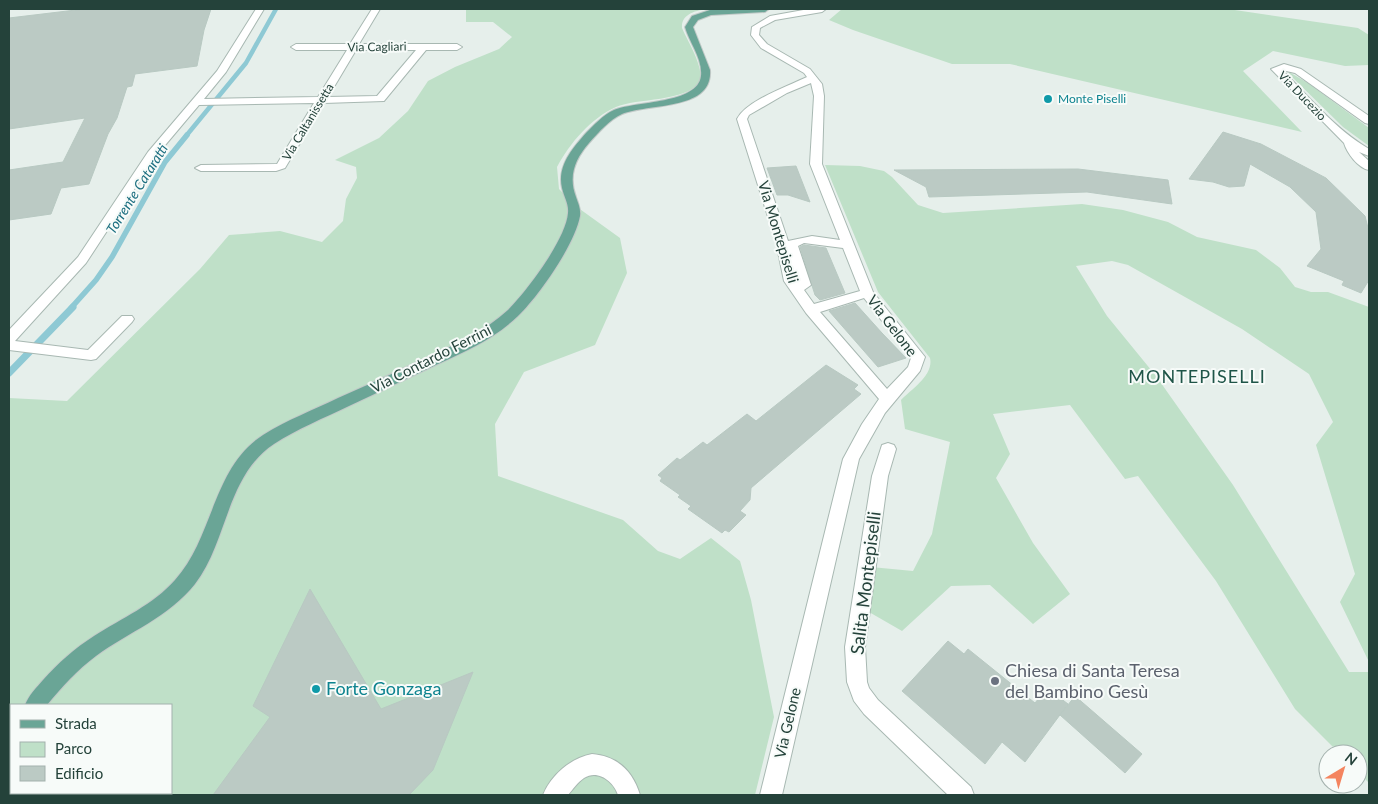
<svg xmlns="http://www.w3.org/2000/svg" width="1378" height="804" viewBox="0 0 1378 804" font-family="Lato,sans-serif">
	<style>
		.green { fill: #bfe0c8; fill-rule: evenodd }
		.lines { fill: none; stroke-linecap: round; stroke-linejoin: round }
		.stream-far2 { stroke: #8ec9d4; stroke-width: 4.5 }
		.stream-far1 { stroke: #8ec9d4; stroke-width: 5.5 }
		.stream { stroke: #8ec9d4; stroke-width: 7 }
		.building { fill: #bbcac4; stroke: #b8c9c2 }
		.minor-casing { stroke: #a8b8b2; stroke-width: 2 }
		.major-casing { stroke: #c2cac8; stroke-width: 2 }
		.minor { fill: #fff; fill-rule: evenodd }
		.major { fill: #6aa596; fill-rule: evenodd }
		.culture-dot { fill: #0f9aa8; stroke: #f7fbf9; stroke-width: 2 }
		.worship-dot { fill: #6b7280; stroke: #f7fbf9; stroke-width: 2 }
		.labels { text-anchor: middle; stroke-width: 4; stroke-linejoin: round; paint-order: stroke }
		.far-street-label { font-size: 12px; fill: #24423a; stroke: #f7fbf9 }
		.far-culture-label { font-size: 12px; fill: #0d838f; stroke: #f7fbf9; text-anchor: start }
		.far-water-label { font-size: 14px; font-style: italic; fill: #1c6f80; stroke: #f7fbf9 }
		.street-label { font-size: 15px; fill: #24423a; stroke: #f7fbf9 }
		.quarter-label { font-size: 18px; letter-spacing: 1px; fill: #1f5548; stroke: #f7fbf9 }
		.near-street-label { font-size: 18px; fill: #24423a; stroke: #f7fbf9 }
		.near-worship-label { font-size: 18px; fill: #5b616d; stroke: #f7fbf9; text-anchor: start }
		.near-culture-label { font-size: 18px; fill: #0d838f; stroke: #f7fbf9; text-anchor: start }
	</style>
	<rect width="100%" height="100%" fill="#e6efeb"/>
	<g class="green">
		<path d="M466,9H709C696,10 681,14 682,28C687,40 706,70 699,82C687,102 636,98 616,107C591,118 570,143 557,167L559,189L577,207L620,238L627,273L595,345L524,372L495,424L498,476L623,520L658,551L680,559L711,538L740,561L751,600L774,717L755,795H9V398L67,401L200,269L229,235L280,231L322,242L343,221L346,199L357,178L356,167L335,160L379,138L408,111L428,81L455,67L499,49L512,37L493,22H466ZM11,705H171V793H11Z"/>
		<path d="M842,9H1228L1358,28L1369,35V65L1345,66L1273,51L1243,71L1302,132L1010,64H952L853,30L829,20Z"/>
		<path d="M1289,72L1308,83L1369,128V146L1343,127L1289,74Z"/>
		<path d="M825,165L860,166L884,171L892,177L918,205L943,213L1082,204L1123,210L1168,222L1197,237L1256,250L1280,268L1295,287L1311,292H1328L1369,307V662L1340,602L1355,574L1316,445L1333,422L1309,374L1242,329L1128,265L1112,261L1076,266L1107,316L1156,376L1233,485L1349,672H1369V783L1358,772V754H1340L1295,709L1216,581L1138,476L1125,479L1070,405L993,414L1010,454L996,478L1033,543L1070,594L1033,624L990,585L951,586L902,631L869,612L871,567L913,571L932,534L950,442L905,429L901,400C912,389 934,375 930,358L878,292Z"/>
	</g>
	<g class="lines">
		<path class="stream-far2" d="M186,136L246,63L276,9"/>
		<path class="stream-far1" d="M71,308L96,280L112,257L165,162L187,135"/>
		<path class="stream" d="M9,373L73,307"/>
	</g>
	<g class="building">
		<path d="M84,9H211L204,30L197,66L135,74L132,86L127,87L117,118L108,134L89,184L61,188L51,214L9,220V170L63,162L85,118L9,129V18Z"/>
		<path d="M1223,132L1261,144L1326,178L1365,216L1369,232V280L1361,293L1342,285L1344,281L1307,266L1321,249L1316,212L1290,187L1250,164L1244,186L1229,187L1213,182L1189,179Z"/>
		<path d="M796,166L810,202L788,195H777L767,168Z"/>
		<path d="M1078,169L1168,180L1172,204L1087,192L929,197L926,187L894,170Z"/>
		<path d="M804,245L826,248L845,293L820,300L815,295L800,247Z"/>
		<path d="M855,303L882,333L906,358L878,367L829,311Z"/>
		<path d="M826,365L858,385L854,389L861,394L751,488L750,500L740,511L746,515L729,532L725,530L722,533L688,509L691,506L678,497L680,495L660,481L662,478L658,475L677,458L680,460L703,442L707,445L747,414L756,421Z"/>
		<path d="M310,589L381,709L473,672L433,770L409,795H213L270,717L253,706Z"/>
		<path d="M948,641L964,654L968,649L1035,703L1047,688L1068,704L1025,762L1002,742L985,764L902,691Z"/>
		<path d="M1075,696L1142,754L1125,773L1060,715Z"/>
	</g>
	<g class="lines">
		<g class="minor-casing">
			<g id="minor">
				<path d="M256,9H264L226,72L204,99L318,97L347,50H296L291,47L296,44H350L372,9H380L359,44H457L462,47L457,50H426L384,101L324,103L285,168L276,171H201L195,168L201,165L277,164L314,103L199,105L156,156L86,263L15,341L88,350L122,316H132L134,319L132,322L96,359L91,360L9,350V330L78,257L148,152L217,71ZM356,50H416L377,96L328,97Z"/>
				<path d="M809,9H826L822,12L775,20L760,28L759,35L767,44L810,69L822,84L824,96L822,164L873,292L925,357L920,371L885,413L859,459L782,795H760L843,459L862,424L879,399L806,313L784,281L776,242L737,119C746,101 788,86 807,77L804,73L761,48L751,35L752,27L770,16ZM811,83L814,96L810,164L840,240L812,236L788,241L747,119L749,115L787,93ZM804,243L843,248L860,291L814,304L804,290L811,285L798,246ZM864,298L911,358L908,367L887,389L820,312Z"/>
				<path d="M1284,64L1301,69L1369,116V124L1365,123L1295,73L1282,70C1310,98 1335,129 1369,149V156L1359,152L1369,161V170C1358,168 1347,153 1344,143L1271,69Z"/>
				<path d="M888,443L894,445L896,449L888,476L865,647L867,682L869,688L878,700L971,787L974,795H948L864,714L854,701L847,682L845,647L872,476L882,445Z"/>
				<path d="M592,754C618,756 633,772 640,795H618C614,782 598,769 584,778C578,782 573,789 568,795H543C551,775 571,758 592,754Z"/>
			</g>
		</g>
		<g class="major-casing">
			<g id="major">
				<path d="M733,9H769L765,12L711,15L698,20L693,27L710,70C713,111 649,103 622,114C609,120 599,132 589,143C575,159 568,176 576,197C578,203 581,209 580,216C575,244 539,296 518,316C495,338 467,351 438,364C408,378 379,392 349,406C324,418 297,429 274,444C226,476 228,541 195,584C169,617 129,632 96,656C77,670 62,687 47,705H25C29,695 36,688 43,680C58,663 75,648 94,636C122,618 153,605 175,580C214,537 212,468 263,435C287,420 313,410 338,398C368,385 398,371 428,357C456,344 485,331 508,310C527,291 566,239 568,213C569,204 564,197 562,188C557,166 572,149 586,133C594,125 603,115 614,110C635,101 698,104 701,76C703,59 689,42 685,27L692,16L710,10Z"/>
				<path d="M11,727V750L9,751V728Z"/>
			</g>
		</g>
		<use href="#minor" class="minor"/>
		<use href="#major" class="major"/>
	</g>
	<g class="culture-dot">
		<circle cx="1048" cy="99" r="5"/>
		<circle cx="316" cy="689" r="5"/>
	</g>
	<circle class="worship-dot" cx="995" cy="681" r="5"/>
	<g class="labels">
		<g class="far-street-label">
			<text transform="translate(377 47) rotate(-1)" y="4">Via Cagliari</text>
			<text transform="translate(1302 96) rotate(46)" y="4">Via Ducezio</text>
			<text transform="translate(308 122) rotate(-59)" y="4">Via Caltanissetta</text>
		</g>
		<g class="far-culture-label">
			<text x="1058" y="103">Monte Piselli</text>
		</g>
		<g class="far-water-label">
			<text transform="translate(137 189) rotate(-58)" y="5">Torrente Cataratti</text>
		</g>
		<g class="street-label">
			<text transform="translate(778 232) rotate(73)" y="5">Via Montepiselli</text>
			<text transform="translate(892 326) rotate(53)" y="5">Via Gelone</text>
			<text transform="translate(431 359) rotate(-27)" y="5">Via Contardo Ferrini</text>
			<text transform="translate(788 723) rotate(-77)" y="5">Via Gelone</text>
		</g>
		<g class="quarter-label">
			<text x="1197" y="383">MONTEPISELLI</text>
		</g>
		<g class="near-street-label">
			<text transform="translate(866 583) rotate(-83)" y="6">Salita Montepiselli</text>
		</g>
		<g class="near-worship-label">
			<text x="1005" y="677">Chiesa di Santa Teresa<tspan x="1005" dy="21">del Bambino Gesù</tspan></text>
		</g>
		<g class="near-culture-label">
			<text x="326" y="695">Forte Gonzaga</text>
		</g>
	</g>
	<rect width="1378" height="804" fill="none" stroke="#24423a" stroke-width="20"/>
	<rect x="10" y="704" width="162" height="90" fill="#f7fbf9" stroke="#a3b1ad"/>
	<rect x="20" y="720" width="25" height="8" fill="#6aa596" stroke="#a3b1ad"/>
	<text x="55" y="729" font-size="15" fill="#24423a">Strada</text>
	<rect x="20" y="742" width="25" height="15" fill="#bfe0c8" stroke="#a3b1ad"/>
	<text x="55" y="754" font-size="15" fill="#24423a">Parco</text>
	<rect x="20" y="766" width="25" height="15" fill="#bbcac4" stroke="#a3b1ad"/>
	<text x="55" y="779" font-size="15" fill="#24423a">Edificio</text>
	<g transform="translate(1343 769) rotate(38)"><circle r="24" fill="#f7fbf9" stroke="#a3b1ad"/>
	<path d="M0-4L9 19L0 12L-9 19Z" fill="#f4845f"/>
	<text y="-8" font-size="14" font-weight="bold" text-anchor="middle" fill="#24423a">N</text>
	</g>
</svg>
